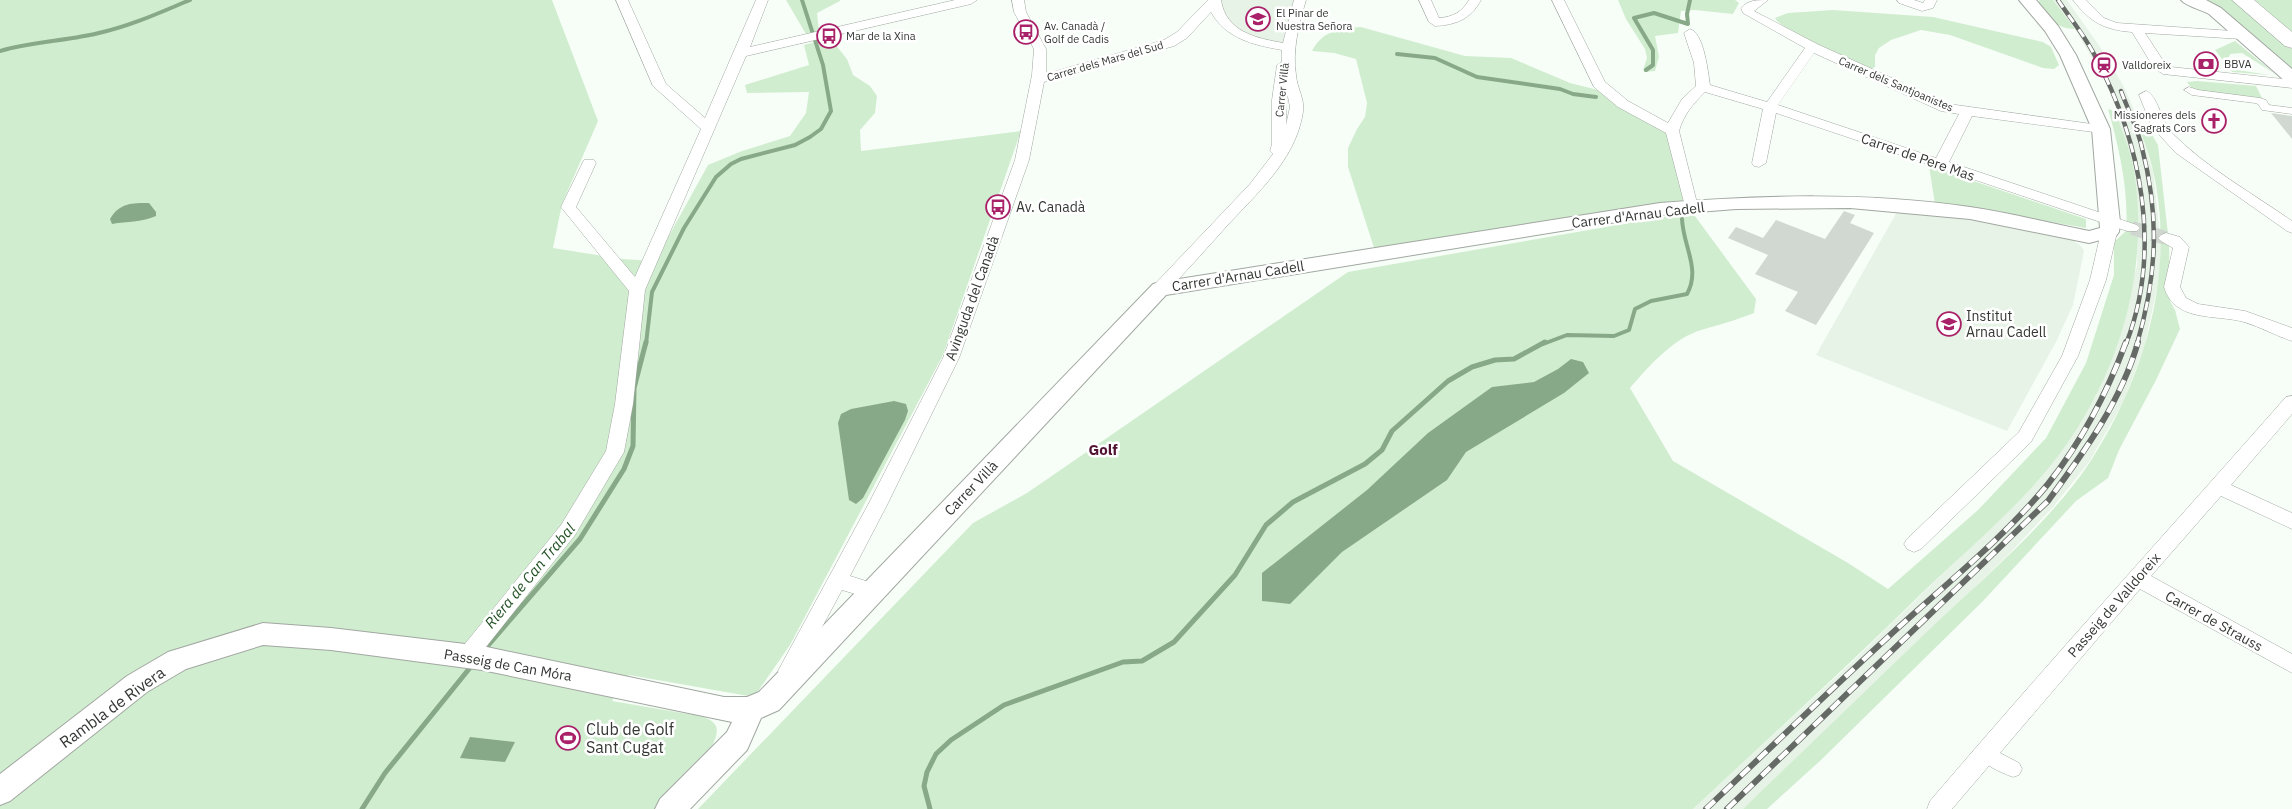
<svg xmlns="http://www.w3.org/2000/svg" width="2292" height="809" viewBox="0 0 2292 809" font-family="'IBM Plex Sans',sans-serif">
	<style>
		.built { fill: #e7f3e6 }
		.green { fill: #d1edd0 }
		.water { fill: #88a988 }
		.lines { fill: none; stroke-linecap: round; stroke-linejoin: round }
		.stream-far1 { stroke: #88a988; stroke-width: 4 }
		.stream { stroke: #88a988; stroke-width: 5 }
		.building { fill: #d1d7d1 }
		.minor-tunnel { stroke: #d0d6d0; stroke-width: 14; stroke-dasharray: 14 7; stroke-linecap: butt }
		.pedestrian-casing { stroke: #a1a7a1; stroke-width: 1 }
		.minor-casing { stroke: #a1a7a1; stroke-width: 1 }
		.tertiary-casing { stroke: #a1a7a1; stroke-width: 2 }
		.motorway-casing { stroke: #a1a7a1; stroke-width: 1 }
		.pedestrian { fill: #fff; fill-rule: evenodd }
		.minor { fill: #fff; fill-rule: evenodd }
		.tertiary { fill: #fff; fill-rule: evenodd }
		.motorway { fill: #fff; fill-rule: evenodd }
		.rail-far1-casing { stroke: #666a66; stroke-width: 4.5 }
		.rail-casing { stroke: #666a66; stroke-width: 6 }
		.rail-far1 { stroke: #fff; stroke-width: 3; stroke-dasharray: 9; stroke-linecap: butt }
		.rail { stroke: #fff; stroke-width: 4.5; stroke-dasharray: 12; stroke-linecap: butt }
		.labels { text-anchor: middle; stroke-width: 5; stroke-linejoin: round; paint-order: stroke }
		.far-poi-label { font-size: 11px; fill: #343734; stroke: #fff; text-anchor: start }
		.far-street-label { font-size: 11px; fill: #343734; stroke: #fff }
		.street-label { font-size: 14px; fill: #343734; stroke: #fff }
		.poi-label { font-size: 14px; fill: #343734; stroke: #fff; text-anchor: start }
		.neighbourhood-label { font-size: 15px; font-weight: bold; fill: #511131; stroke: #fff }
		.water-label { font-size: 15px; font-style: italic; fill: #225124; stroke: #fff }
		.near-street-label { font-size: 16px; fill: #343734; stroke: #fff }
		.near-poi-label { font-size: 16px; fill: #343734; stroke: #fff; text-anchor: start }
	</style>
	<rect width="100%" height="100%" fill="#f7fef7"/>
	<g class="built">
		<path d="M1215,0H1300L1286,45L1263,43L1225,25Z"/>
		<path d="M2053,0H2067L2100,47L2123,85L2134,110L2153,172L2161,243L2160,275L2144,348L2124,401L2089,462L2053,507L2009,554L1743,809H1693L1852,662L2028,491L2064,448L2096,396L2137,266L2138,226L2133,164L2115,111H2118L2107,83L2075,29Z"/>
		<path d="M1897,212L1969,219L2007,226L2072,240L2080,245L2084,251L2073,305L2056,342L2007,431L1816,355Z"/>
	</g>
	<g class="green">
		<path d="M0,0H552L598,121L562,204L553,248L622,259L655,261L708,165L742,151L790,136L806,113L809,92L747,93L745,85L809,65L804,45L830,38L847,59L853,75L870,86L877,96L875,113L860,130L861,151L1021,131L943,355L790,645L754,697L629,675L612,701L700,716C706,718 713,720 716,726C724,747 671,794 657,809H0Z"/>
		<path d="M786,0H840V1L817,13L819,31L806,34Z"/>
		<path d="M1618,0H1735L1739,3L1733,14L1695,10L1681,11L1678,33L1655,36L1659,57L1655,71L1645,72L1643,70L1647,58L1645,49L1626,19Z"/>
		<path d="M2039,0H2053L2075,29C2057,29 2049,18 2038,6Z"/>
		<path d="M2205,0H2292V72L2212,2Z"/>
		<path d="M1833,10L1933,17L2043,42L2051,47L2059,65L2054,69L2043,68L1950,35L1921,30L1891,40L1879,48L1875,55V67L1871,69C1855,62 1780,30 1775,18L1788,13Z"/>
		<path d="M1361,27L1465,56L1511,58L1570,83L1610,93L1672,131L1691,207L1376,254L1348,167V148L1357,129L1365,117L1367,103L1356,59L1334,53L1312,51C1323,30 1339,29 1361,27Z"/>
		<path d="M2235,41L2274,73L2242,53L2230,54L2228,59L2237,70L2270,75L2232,72L2215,50Z"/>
		<path d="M2197,81L2256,86L2263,100L2193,90L2187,82Z"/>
		<path d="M2108,109L2115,111C2121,128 2129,147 2133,165C2151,263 2122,367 2064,448C2025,502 1971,546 1923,592C1848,666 1770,737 1693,809H698L973,523L1027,493L1348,272L1692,212L1756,299L1754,313C1734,321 1718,325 1698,331C1672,340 1648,367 1630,388L1673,461L1848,563L1888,589L1978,510L2046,438L2086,363L2114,275V242L2126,231C2129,191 2119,147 2108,109Z"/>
		<path d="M2139,127L2148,128L2158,145L2169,243L2170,301L2175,310L2180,329L2156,380L2119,450L2108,478L2076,501L1983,601L1821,760L1767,809H1743C1807,747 1871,686 1935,624C1987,575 2051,521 2090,462C2145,377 2176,272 2153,171C2150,156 2144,142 2139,127Z"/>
		<path d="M1929,166L2086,219V228L1976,209L1935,204Z"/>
	</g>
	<g class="water">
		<path d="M149,203L156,212V216C139,223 129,221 112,224L110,219C119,203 132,203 149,203Z"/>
		<path d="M1571,359L1583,362L1589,373L1564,393L1466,452L1447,480L1342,552L1290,604L1262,601V573L1367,490L1428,433L1492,387L1534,382L1558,369Z"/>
		<path d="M894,401L906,404L908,411L905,420L863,498L856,504L849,500L838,423L841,414L851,409Z"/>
		<path d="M470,737L515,742L505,762L460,758Z"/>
	</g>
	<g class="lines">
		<g class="stream-far1">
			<path d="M0,51C34,41 69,41 103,32C133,25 161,12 190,0"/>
			<path d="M1397,54L1435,58L1477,77L1560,89L1573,94L1596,97"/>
			<path d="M1646,70L1653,65V50L1634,18L1654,13L1688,24L1687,14L1690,0"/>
			<path d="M646,344L652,292L684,228L716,177L731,164L741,159L795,145L810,137L821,129L831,111L823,65L802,0"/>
			<path d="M1543,344L1567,335L1614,336L1629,330L1635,309L1651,301L1687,294C1701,269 1683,246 1682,219"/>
		</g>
		<g class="stream">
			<path d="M484,650L580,539L624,469L633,446L634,388L646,342"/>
			<path d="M362,809L385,773L473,664"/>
			<path d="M930,809L924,786L927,772L936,754L951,740L1004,705L1123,662L1142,661L1174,642L1235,575L1266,525L1293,502L1365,464L1382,450L1392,431L1448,381L1472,367L1495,360L1514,359L1545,342"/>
		</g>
	</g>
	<g class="building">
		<path d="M2271,113L2292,116V139Z"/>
		<path d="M1844,211L1855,215L1850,223L1874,233L1816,325L1785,311L1798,292L1755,274L1768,255L1728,238L1736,227L1763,238L1776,220L1825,239Z"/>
	</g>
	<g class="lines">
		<path class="minor-tunnel" d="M2132,228L2166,238"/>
		<g class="pedestrian-casing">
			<g id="pedestrian">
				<path d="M2189,87L2198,90L2260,98L2266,100L2269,105L2292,108V114L2262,110L2258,104L2255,103L2192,95L2184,90Z"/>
				<path d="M1985,745L2019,763L2022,769L2019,775L2013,777C2002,773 1981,764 1976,753L1979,747Z"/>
			</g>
		</g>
		<g class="minor-casing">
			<g id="minor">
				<path d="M616,0H628L666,84L705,118L756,0H768L750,47L955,0H977L971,4L746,56L645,290L633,404L624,452L575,535L474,662L467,665L460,662L457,656L460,650L561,525L606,451L615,404L629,291L561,207L584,160H594L596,163L576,207L635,277L701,129L653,86Z"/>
				<path d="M1012,0H1024L1026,12L1046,49V74L1164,40L1177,32L1208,0H1221C1226,32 1256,38 1283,43L1294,0H1306C1299,24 1292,50 1296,75C1297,88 1305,99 1303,112C1296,160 1256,194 1225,228C1208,247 1191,266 1173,285C1167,291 1164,295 1154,293L1152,289L1154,285L1250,184L1273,154L1270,151L1272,144V100L1277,65L1282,62V50C1254,45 1226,39 1211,12L1187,38L1174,46L1044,82L1029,160L959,358L887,505L850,576L879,585L882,591L879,597L872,599L842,590L795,677L788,680L781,677L778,671L869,503L943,358L1015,160L1032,75L1034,49L1014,12ZM1287,92L1290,107L1286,125Z"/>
				<path d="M1419,0H1431L1439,18C1453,17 1462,12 1469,0H1481C1471,19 1456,25 1435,26L1429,22Z"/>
				<path d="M1552,0H1564L1605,82L1628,101L1668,123L1682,99L1696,86L1694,63L1684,33L1690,29C1704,33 1708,72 1710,85L1767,102L1805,48L1743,13L1741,8C1748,0 1757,0 1768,0L1754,11L1817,44L1949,104L2106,126L2108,129L2106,132L2101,133L1972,116L1949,162L2137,225L2140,228L2137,231H2127L1776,113L1766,163L1759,167L1754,166L1752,163L1763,109L1705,92C1693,104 1684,114 1679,131L1698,207L1696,210H1686L1666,133L1618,107L1594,87ZM1814,53L1941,111L1959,114L1936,158L1778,105Z"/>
				<path d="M1897,0H1914L1923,3L1925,0H1937L1933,8L1922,11L1899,3Z"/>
				<path d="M2073,0H2086L2104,18L2117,23L2247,32L2248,35L2247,38L2242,39L2145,33L2164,62L2171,67L2292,80V88L2163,74L2154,68L2132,32C2104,30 2090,22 2073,0Z"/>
				<path d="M2146,91C2157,94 2162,122 2171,132C2205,167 2252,193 2292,221V233L2287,231L2176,153L2152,127L2139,95Z"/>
				<path d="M2109,227L2114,229L2117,232L2106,280L2078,356L2031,442L1921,549L1914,552L1907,549L1904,544L1907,539L2019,432L2062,356L2090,280L2101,232L2104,229Z"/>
				<path d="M2166,233L2180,237L2189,247L2180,287L2186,298L2198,304L2245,311L2292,328V341C2276,336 2261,327 2244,322C2216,314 2175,323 2164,287L2173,248L2161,241L2158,238L2161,235Z"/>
				<path d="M2292,396V414L2231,485L2292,513V529L2221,496L2151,576L2292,654V673L2140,589L1952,809H1927L1930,801C2046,665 2167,532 2286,397Z"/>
			</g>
		</g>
		<g class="tertiary-casing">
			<g id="tertiary">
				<path d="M2019,0H2036L2058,26L2076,55L2110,129L2120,222L2119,232L2116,236L2089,243L1970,219L1850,208L1736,209L1660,215L1166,295L779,710L761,718L747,750L690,809H655L660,799L727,732L732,722L482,670L331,650L263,645L186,669L147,692L10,801L0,805V774L127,676L168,652L263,623L331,628L482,646L724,697H747L759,692L1153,284L1160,282L1660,203C1763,195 1867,192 1970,207C2010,213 2050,223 2089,231L2100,228L2092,129L2060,55L2045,31Z"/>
				<path d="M2181,0H2206L2221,8L2292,69V83L2286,82L2209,14C2202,10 2186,6 2181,0Z"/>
			</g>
		</g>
		<g class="motorway-casing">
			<path id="motorway" d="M2232,0H2254L2292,32V48L2285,46Z"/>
		</g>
		<use href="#pedestrian" class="pedestrian"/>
		<use href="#minor" class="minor"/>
		<use href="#tertiary" class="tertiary"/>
		<use href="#motorway" class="motorway"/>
		<g class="rail-far1-casing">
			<g id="rail-far1">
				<path d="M2058,0C2070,18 2084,35 2094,54C2141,141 2163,249 2126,344"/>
				<path d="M2121,91C2128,110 2138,129 2142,148C2160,218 2157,275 2137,344"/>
			</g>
		</g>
		<g class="rail-casing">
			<g id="rail">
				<path d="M1706,809C1766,752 1826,694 1887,638C1941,588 2001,541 2048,484C2082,441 2107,393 2126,342"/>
				<path d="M1727,809L2048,501C2084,452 2121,402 2138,342"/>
			</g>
		</g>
		<use href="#rail-far1" class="rail-far1"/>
		<use href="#rail" class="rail"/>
	</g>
	<defs>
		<g id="school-ring" transform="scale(1.25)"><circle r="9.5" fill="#fff" stroke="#a92168" stroke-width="1.5"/><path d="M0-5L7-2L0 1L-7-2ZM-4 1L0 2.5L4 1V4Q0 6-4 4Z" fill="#a92168"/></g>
		<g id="bus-ring" transform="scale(1.25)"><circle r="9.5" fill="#fff" stroke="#a92168" stroke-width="1.5"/><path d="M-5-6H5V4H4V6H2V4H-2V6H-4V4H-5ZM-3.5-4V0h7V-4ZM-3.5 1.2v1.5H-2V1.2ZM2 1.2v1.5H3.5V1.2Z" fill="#a92168"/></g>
		<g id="bank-ring" transform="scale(1.25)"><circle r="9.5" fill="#fff" stroke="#a92168" stroke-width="1.5"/><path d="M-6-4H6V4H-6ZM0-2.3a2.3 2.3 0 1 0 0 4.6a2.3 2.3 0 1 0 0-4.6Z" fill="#a92168"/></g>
		<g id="station-ring" transform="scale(1.25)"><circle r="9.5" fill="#fff" stroke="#a92168" stroke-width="1.5"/><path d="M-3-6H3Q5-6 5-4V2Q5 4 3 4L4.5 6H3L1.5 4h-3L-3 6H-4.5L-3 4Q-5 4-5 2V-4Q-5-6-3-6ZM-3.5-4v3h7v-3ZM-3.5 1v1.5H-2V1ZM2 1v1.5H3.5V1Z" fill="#a92168"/></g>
		<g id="church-ring" transform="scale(1.25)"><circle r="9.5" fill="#fff" stroke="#a92168" stroke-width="1.5"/><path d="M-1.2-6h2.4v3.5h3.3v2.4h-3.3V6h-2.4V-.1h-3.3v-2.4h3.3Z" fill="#a92168"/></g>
		<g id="stadium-ring" transform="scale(1.25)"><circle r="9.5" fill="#fff" stroke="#a92168" stroke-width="1.5"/><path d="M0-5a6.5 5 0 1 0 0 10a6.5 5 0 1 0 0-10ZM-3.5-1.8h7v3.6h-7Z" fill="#a92168"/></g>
	</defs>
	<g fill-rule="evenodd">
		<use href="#school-ring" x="1258" y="19"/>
		<use href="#bus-ring" x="1026" y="32"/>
		<use href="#bus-ring" x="829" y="36"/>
		<use href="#bank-ring" x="2206" y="64"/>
		<use href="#station-ring" x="2104" y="65"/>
		<use href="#church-ring" x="2214" y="121"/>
		<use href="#bus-ring" x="998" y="207"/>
		<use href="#school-ring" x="1949" y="324"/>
		<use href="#stadium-ring" x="568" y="738"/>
	</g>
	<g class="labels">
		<g class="far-poi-label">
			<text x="1276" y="17">El Pinar de<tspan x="1276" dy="13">Nuestra Señora</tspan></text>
			<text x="1044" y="30">Av. Canadà /<tspan x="1044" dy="13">Golf de Cadis</tspan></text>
			<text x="846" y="40">Mar de la Xina</text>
			<text x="2224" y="68">BBVA</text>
			<text x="2122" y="69">Valldoreix</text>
			<text x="2196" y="119" text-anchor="end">Missioneres dels<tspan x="2196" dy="13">Sagrats Cors</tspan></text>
		</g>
		<g class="far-street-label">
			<text transform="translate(1105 61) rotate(-16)" y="4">Carrer dels Mars del Sud</text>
			<text transform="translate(1896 84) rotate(23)" y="4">Carrer dels Santjoanistes</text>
			<text transform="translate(1282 90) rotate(-84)" y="4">Carrer Villà</text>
		</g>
		<g class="street-label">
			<text transform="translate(1918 157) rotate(19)" y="5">Carrer de Pere Mas</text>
			<text transform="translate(1638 215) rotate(-7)" y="5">Carrer d'Arnau Cadell</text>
			<text transform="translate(1238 276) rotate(-9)" y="5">Carrer d'Arnau Cadell</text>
			<text transform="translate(972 298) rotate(-70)" y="5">Avinguda del Canadà</text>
			<text transform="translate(971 488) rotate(-46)" y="5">Carrer Villà</text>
			<text transform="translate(2114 605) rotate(-49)" y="5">Passeig de Valldoreix</text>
			<text transform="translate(2214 621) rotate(29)" y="5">Carrer de Strauss</text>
			<text transform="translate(508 665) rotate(10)" y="5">Passeig de Can Móra</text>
		</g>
		<g class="poi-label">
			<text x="1016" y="212">Av. Canadà</text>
			<text x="1966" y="321">Institut<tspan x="1966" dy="16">Arnau Cadell</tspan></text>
		</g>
		<g class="neighbourhood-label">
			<text x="1103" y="455">Golf</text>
		</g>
		<g class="water-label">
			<text transform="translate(530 576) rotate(-50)" y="5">Riera de Can Trabal</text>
		</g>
		<g class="near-street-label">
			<text transform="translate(112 707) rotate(-36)" y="6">Rambla de Rivera</text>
		</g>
		<g class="near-poi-label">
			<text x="586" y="735">Club de Golf<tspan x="586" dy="18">Sant Cugat</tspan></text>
		</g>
	</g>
</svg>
